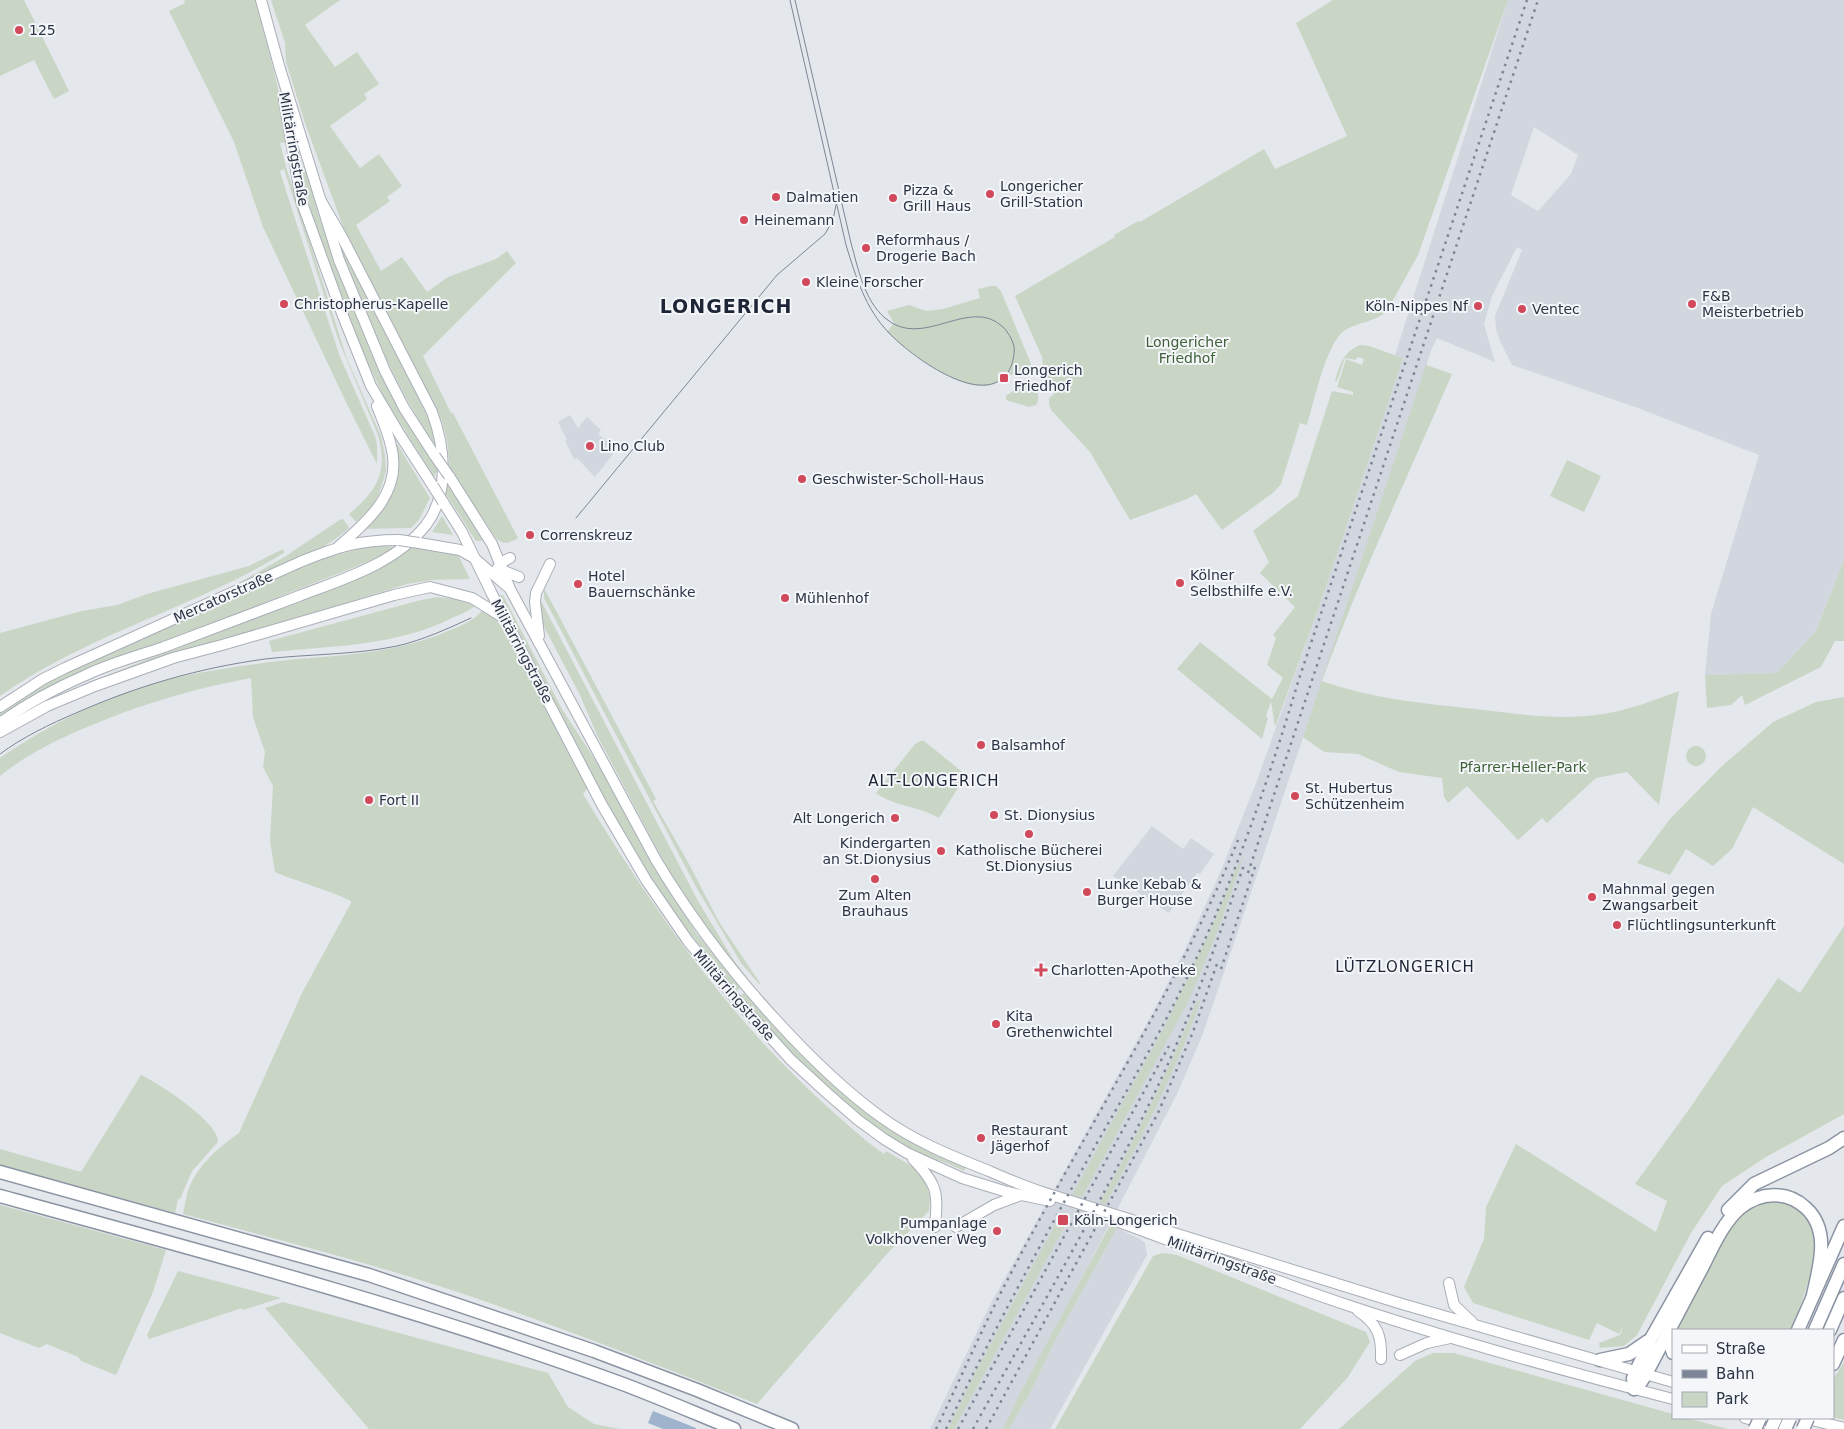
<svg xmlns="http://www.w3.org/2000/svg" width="1844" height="1429" viewBox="0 0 1844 1429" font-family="'DejaVu Sans',sans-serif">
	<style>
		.built { fill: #d2d6de; fill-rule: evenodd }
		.green { fill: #c9d6c5 }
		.water { fill: #9fb4cc }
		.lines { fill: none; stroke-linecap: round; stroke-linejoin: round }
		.secondary-casing { stroke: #a9aeb7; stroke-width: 12 }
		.motorway-casing { stroke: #8b94a3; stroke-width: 15 }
		.secondary { stroke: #fff; stroke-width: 10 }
		.motorway { stroke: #fff; stroke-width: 12 }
		.tram { stroke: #7d8696; stroke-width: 1 }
		.rail { stroke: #7d8696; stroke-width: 2.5; stroke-dasharray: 2.5 5; stroke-linecap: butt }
		.secondary-bridge-casing { stroke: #a9aeb7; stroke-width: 12; stroke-linecap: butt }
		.motorway-bridge-casing { stroke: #8b94a3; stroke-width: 15; stroke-linecap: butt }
		.secondary-bridge { stroke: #fff; stroke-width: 10 }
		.motorway-bridge { stroke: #fff; stroke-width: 12 }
		.poi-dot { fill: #d1495b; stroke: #f4f6f9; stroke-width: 2 }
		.labels { text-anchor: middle; stroke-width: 4; stroke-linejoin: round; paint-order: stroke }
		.poi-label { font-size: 14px; fill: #2b3445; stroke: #f4f6f9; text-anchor: start }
		.street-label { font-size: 14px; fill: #2b3445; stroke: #f4f6f9 }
		.park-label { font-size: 14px; fill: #3f6138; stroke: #f4f6f9 }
		.neighbourhood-label { font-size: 15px; letter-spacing: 1px; fill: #1d2536; stroke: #f4f6f9 }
		.district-label { font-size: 19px; font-weight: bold; letter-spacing: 1px; fill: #1d2536; stroke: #f4f6f9 }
	</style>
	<rect width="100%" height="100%" fill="#e4e7ec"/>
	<g class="built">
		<path d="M1508,0H1844V560L1816,631L1777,673L1705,675L1711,614L1759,455L1638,408L1512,365L1499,339L1496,329L1495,316L1522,250L1517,247L1492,296L1484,324L1495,362L1437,338L1432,348L1322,681L1234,943L1202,1036L1177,1094L1003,1429H930L990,1305L1151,1016L1183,954L1220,873L1255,786L1319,607L1403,358L1395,355ZM1534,127L1578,155L1571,174L1538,211L1511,195Z"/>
		<path d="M570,415L578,428L587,417L601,430L598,434L617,449L595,477L577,458L574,459L565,441L567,440L558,422Z"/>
		<path d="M1152,826L1183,849L1191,838L1214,854L1200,874L1197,873L1169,913L1113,876Z"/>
		<path d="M1117,1228L1140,1239L1145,1243L1147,1255L1050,1429H1009L1030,1393L1055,1341Z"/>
	</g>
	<g class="green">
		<path d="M0,0H24L69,91L54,99L34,60L0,76Z"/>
		<path d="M184,0H255C268,47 281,93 288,142L280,143L286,167L347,359L381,436L385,455L386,471L379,494L372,506L356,522L349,514C378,490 388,472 378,435L338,339L284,169L280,171L286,191L340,357L375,436L377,445V464L346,402L263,227L234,142L169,11L185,3Z"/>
		<path d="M271,0H340L305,25L335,67L357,52L379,84L364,94L367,99L330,126L360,168L379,154L402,186L387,197L390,201L356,225L381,271L402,257L427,292L448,277L496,259L507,251L516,263L423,356L451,413H453L518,538C509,543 503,546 495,537L450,469L447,440L442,421L436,408L345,232L305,123L286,62L285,43Z"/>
		<path d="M1333,0H1508L1418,255L1387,311C1375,322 1359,322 1345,330C1326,343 1314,402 1307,425L1300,423L1281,484L1274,492L1222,530L1196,494L1187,499L1130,520L1090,452L1051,410L1049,404V398L1054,394L1043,367L1042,357L1015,296L1115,237L1114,235L1138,221L1140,222L1264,149L1275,169L1347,136L1296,23Z"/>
		<path d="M304,166L307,170L320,220L372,355L381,374L438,469L434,477L385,399L365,357L314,223L301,169Z"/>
		<path d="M337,240L421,403L431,425L435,443L434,444C391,379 364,312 337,240Z"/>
		<path d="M990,286H996L1001,291L1036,376C1009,366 1008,382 986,386C958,390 907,351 887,332L894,323L887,311L909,305L926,311L943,309L980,298L978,289Z"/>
		<path d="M1360,345L1369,346L1403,358L1319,607L1275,727L1271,701L1266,716L1268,718L1262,739L1177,669L1200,642L1272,699L1283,678L1267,665L1276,638L1273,635L1295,607L1260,573L1269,562L1253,531L1298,496L1332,391L1353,395V392L1337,387L1346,359L1362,365L1364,359L1357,357L1356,360L1345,358L1337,381H1335C1340,365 1343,352 1360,345Z"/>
		<path d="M1426,365L1452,374C1408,476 1360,577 1322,681C1374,699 1421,703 1475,709C1518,714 1560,721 1603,714C1630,710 1654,700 1679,691L1659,805L1627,772L1596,778L1547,823L1542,818L1518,840L1467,786L1448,803L1444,797L1442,778L1399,772L1358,754L1324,752L1303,737Z"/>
		<path d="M1025,386C1036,387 1042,395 1036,405L1029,407L1006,400V396L1016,389Z"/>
		<path d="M388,429L430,498L419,520L411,528L362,529L390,495Z"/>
		<path d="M1567,460L1601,476L1584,512L1550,496Z"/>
		<path d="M448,484L481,536L483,540L481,541H476L444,491Z"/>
		<path d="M442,516L453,535L432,532Z"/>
		<path d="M341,519L344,520L349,528C322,552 277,572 242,581L286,556Z"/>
		<path d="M384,546L395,547L380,557L102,667L0,719V712L43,684L110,651L314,561L367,547Z"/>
		<path d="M412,547L457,553L470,579L431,580L407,584L85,684L381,567Z"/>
		<path d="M283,549L284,553C194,608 87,634 0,696V633L82,611L117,605L147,594L249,566Z"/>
		<path d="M1844,560V641H1835L1821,667L1745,705L1742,695L1731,705L1707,708L1705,675L1777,673L1816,631Z"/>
		<path d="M544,588L656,799L653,801L689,864L719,922L760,983L759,984L741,963L695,885L544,598Z"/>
		<path d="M500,595H503L562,709L614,789L653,865L697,934L740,988L736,992L679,919L629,844L608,807Z"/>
		<path d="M437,597L456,599L475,606C469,611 459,615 452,618C397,646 332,646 272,652L269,641L421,600Z"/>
		<path d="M540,599L698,901L733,959L750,982L749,983L717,943L674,880L657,849L597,735L580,695L541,621Z"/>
		<path d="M483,610L496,620L508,635L588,787L583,794C654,911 729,1019 831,1110C848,1125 865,1141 884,1154L886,1151L915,1168L925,1178L923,1179L927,1186L930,1197L929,1211L886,1255L757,1404C665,1368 574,1332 481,1300C383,1266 283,1241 183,1214C184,1209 185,1203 186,1199C191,1171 217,1148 239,1133L302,993L351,903V901C327,889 300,883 275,872L270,841L273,786L263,767L265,752L253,717L251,678C198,688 147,702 97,723C62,737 30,752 0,776V758C55,720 118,691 183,676C217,669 253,664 288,660C343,655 397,653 448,631C461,626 473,621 483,610Z"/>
		<path d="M1844,697V864L1753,807L1732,849L1713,866L1686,849L1670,875L1637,863L1670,819L1721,767L1773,722L1816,702Z"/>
		<path d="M921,741H924L966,775L965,777L939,818C919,806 895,807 876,793L915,744Z"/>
		<circle cx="1696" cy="756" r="10"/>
		<path d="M1244,855L1218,930L1189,1000L1082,1197L1072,1195L1166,1024L1211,929L1236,869Z"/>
		<path d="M1844,926V1114L1766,1157L1722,1186L1691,1233L1637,1335L1624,1346L1600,1348L1599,1343L1620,1335L1624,1325L1619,1334L1597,1323L1589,1340L1473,1303L1464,1287L1484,1239L1486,1207L1516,1144L1656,1232L1667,1201L1635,1184L1690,1108L1778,978L1800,993Z"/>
		<path d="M744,993C811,1069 870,1129 966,1167L964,1171C957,1168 950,1164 943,1162C935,1159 926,1158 918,1154C847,1118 792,1054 740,996Z"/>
		<path d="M1197,1001H1200C1176,1072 1141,1139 1105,1205L1100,1203C1136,1137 1169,1070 1197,1001Z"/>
		<path d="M141,1075C159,1083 220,1123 218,1142L192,1171L180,1199H178L175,1213L0,1165V1149L81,1172Z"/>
		<path d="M1775,1199L1793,1204L1810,1220L1817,1239L1813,1269L1792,1330H1675C1688,1305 1728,1220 1749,1208C1756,1204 1766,1202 1775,1199Z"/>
		<path d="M0,1205L166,1250L153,1292L116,1375L81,1361L78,1357L47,1344L39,1348L0,1333Z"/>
		<path d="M1062,1212L1071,1215L954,1429H948L975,1373Z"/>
		<path d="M1110,1225L1117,1228L1055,1341L1030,1393L1009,1429H1003L1019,1395Z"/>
		<path d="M1162,1253L1177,1255L1366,1332L1370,1342L1348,1377L1300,1429H1055L1153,1256Z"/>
		<path d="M178,1271L281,1298L243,1310L242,1308L149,1339L147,1335Z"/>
		<path d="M283,1302L548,1373L568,1407L594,1424L620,1429H369L265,1308Z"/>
		<path d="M1433,1353H1454L1673,1414V1418H1687L1728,1429H1339L1415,1361Z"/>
		<path d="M1844,1362V1420L1833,1417V1379Z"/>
	</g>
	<path class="water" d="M653,1411L696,1428V1429H663L648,1423Z"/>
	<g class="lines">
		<g class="secondary-casing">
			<g id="secondary">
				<path d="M261,0L280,69L339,260L385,371L404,408L435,456"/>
				<path d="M284,100L301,200L343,316L371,386L400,435L433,486"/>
				<path d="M449,476L492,544L510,589L656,860C691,918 730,970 776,1020C808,1055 842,1089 881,1117C914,1141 951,1156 989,1171C1007,1179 1026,1187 1045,1193L1402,1304L1673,1382"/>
				<path d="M443,502L462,532L492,594L602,805L646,880L688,941L734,997L791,1060L828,1094L858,1120L884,1139L907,1153L962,1178L1007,1192L1050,1201"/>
				<path d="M419,543L460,550L474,558L508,587"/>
				<path d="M339,546C370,520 403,490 391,446C388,432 382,419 377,406"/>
				<path d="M497,569L504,561L510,558"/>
				<path d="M499,569L519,577"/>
				<path d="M539,636L535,602L536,593L550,564"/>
				<path d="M0,707L43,679L65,668L300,562C337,547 358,540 399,540"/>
				<path d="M0,723C26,704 56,688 86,675C111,663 138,656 164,647C209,630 254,613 299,596C343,579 395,564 426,525C450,493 445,447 432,412L342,237L321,201"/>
				<path d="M0,732L47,706L95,686L173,658L222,645L394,595L430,587L472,598L504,618"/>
				<path d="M913,1159C938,1185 938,1192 935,1227"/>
				<path d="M1119,1222C1196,1250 1272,1280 1350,1306C1456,1341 1564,1371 1673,1399"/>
				<path d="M956,1227L994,1205L1021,1195"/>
				<path d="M1449,1283L1454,1305L1472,1322"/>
				<path d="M1358,1311C1378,1324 1382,1337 1381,1359"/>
				<path d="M1400,1355L1427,1343L1450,1338"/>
				<path d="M1745,1418L1780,1427"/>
				<path d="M1804,1418L1844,1428"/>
			</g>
		</g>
		<g class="motorway-casing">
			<g id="motorway">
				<path d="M0,1172L369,1275L594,1351L697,1390L792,1429"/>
				<path d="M0,1196C209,1253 419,1309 623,1384C660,1398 697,1414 734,1429"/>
				<path d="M1728,1210L1754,1184L1829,1148L1844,1138"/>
				<path d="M1798,1330L1844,1226"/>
				<path d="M1815,1330L1844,1264"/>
				<path d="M1830,1330L1844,1298"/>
				<path d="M1670,1331L1669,1341L1673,1353"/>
				<path d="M1600,1360L1629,1354L1648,1341"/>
				<path d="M1833,1364L1844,1340"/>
				<path d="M1634,1389L1641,1382L1646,1374C1665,1338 1684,1302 1703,1266C1713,1246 1723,1223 1740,1208C1760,1192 1787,1190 1806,1208C1831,1231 1819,1267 1813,1295"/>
				<path d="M1634,1389L1633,1378L1636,1371L1652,1337L1708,1238"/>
			</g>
		</g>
		<use href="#secondary" class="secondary"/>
		<use href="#motorway" class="motorway"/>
		<g class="tram">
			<path d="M790,0L846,245C856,277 865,308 889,333C910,355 979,407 1006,375C1012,368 1015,355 1014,346C1012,339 1008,332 1003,327C969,295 923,351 885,318C864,300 858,268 851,243L795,0"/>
			<path d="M576,518L777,275L825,234L833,220L836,205"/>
			<path d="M0,754C23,737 50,724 76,713C137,686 199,668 265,659C308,654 354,655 397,646C423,640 447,629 471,618"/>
		</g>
		<g class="rail">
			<path d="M1248,873L1538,0"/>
			<path d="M1221,969L1255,867"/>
			<path d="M936,1429C961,1378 983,1326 1010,1275C1085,1130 1176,992 1238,840"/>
			<path d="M946,1429C993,1331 1045,1236 1098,1141C1132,1082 1166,1023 1195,961C1238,870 1270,775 1299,679L1527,0"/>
			<path d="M958,1429L1169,1046"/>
			<path d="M973,1429C1035,1317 1100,1206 1156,1090C1191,1016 1218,939 1245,862"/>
			<path d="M986,1429L1158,1113L1193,1032L1218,961"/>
		</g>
		<g class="secondary-bridge-casing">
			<g id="secondary-bridge">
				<path d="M435,456L449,476"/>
				<path d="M433,486L443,502"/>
				<path d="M399,540L419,543"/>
			</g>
		</g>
		<g class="motorway-bridge-casing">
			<g id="motorway-bridge">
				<path d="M1755,1429L1760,1418"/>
				<path d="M1771,1429L1776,1418"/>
				<path d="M1785,1429L1790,1418"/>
				<path d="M1803,1429L1808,1418"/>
			</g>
		</g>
		<use href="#secondary-bridge" class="secondary-bridge"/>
		<use href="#motorway-bridge" class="motorway-bridge"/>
	</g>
	<g class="poi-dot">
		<circle cx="19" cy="30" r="5"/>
		<circle cx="990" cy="194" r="5"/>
		<circle cx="776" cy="197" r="5"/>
		<circle cx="893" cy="198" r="5"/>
		<circle cx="744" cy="220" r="5"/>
		<circle cx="866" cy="248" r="5"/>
		<circle cx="806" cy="282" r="5"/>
		<circle cx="284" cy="304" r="5"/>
		<circle cx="1692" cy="304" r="5"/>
		<circle cx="1478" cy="306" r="5"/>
		<circle cx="1522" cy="309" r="5"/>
		<rect x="999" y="373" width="10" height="10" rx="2.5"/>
		<circle cx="590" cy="446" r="5"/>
		<circle cx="802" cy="479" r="5"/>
		<circle cx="530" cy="535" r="5"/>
		<circle cx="1180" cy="583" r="5"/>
		<circle cx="578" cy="584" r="5"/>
		<circle cx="785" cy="598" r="5"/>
		<circle cx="981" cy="745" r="5"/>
		<circle cx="1295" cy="796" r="5"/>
		<circle cx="369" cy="800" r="5"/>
		<circle cx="994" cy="815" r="5"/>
		<circle cx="895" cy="818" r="5"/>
		<circle cx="1029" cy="834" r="5"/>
		<circle cx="941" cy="851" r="5"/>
		<circle cx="875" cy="879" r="5"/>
		<circle cx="1087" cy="892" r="5"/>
		<circle cx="1592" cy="897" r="5"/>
		<circle cx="1617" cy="925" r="5"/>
		<path d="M1038.5 962.5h5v5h5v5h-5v5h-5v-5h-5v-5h5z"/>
		<circle cx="996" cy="1024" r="5"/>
		<circle cx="981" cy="1138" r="5"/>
		<rect x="1057" y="1214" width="12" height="12" rx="2.5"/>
		<circle cx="997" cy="1231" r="5"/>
	</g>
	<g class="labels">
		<g class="poi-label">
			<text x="29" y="35">125</text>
			<text x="1000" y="191">Longericher<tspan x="1000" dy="16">Grill-Station</tspan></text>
			<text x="903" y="195">Pizza &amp;<tspan x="903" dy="16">Grill Haus</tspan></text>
			<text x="786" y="202">Dalmatien</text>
			<text x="754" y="225">Heinemann</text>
			<text x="876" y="245">Reformhaus /<tspan x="876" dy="16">Drogerie Bach</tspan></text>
			<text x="816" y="287">Kleine Forscher</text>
			<text x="1702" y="301">F&amp;B<tspan x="1702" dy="16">Meisterbetrieb</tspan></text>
			<text x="294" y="309">Christopherus-Kapelle</text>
			<text x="1468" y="311" text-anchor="end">Köln-Nippes Nf</text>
			<text x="1532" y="314">Ventec</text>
			<text x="1014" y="375">Longerich<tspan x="1014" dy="16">Friedhof</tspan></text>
			<text x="600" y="451">Lino Club</text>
			<text x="812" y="484">Geschwister-Scholl-Haus</text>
			<text x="540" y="540">Correnskreuz</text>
			<text x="1190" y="580">Kölner<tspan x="1190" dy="16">Selbsthilfe e.V.</tspan></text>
			<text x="588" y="581">Hotel<tspan x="588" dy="16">Bauernschänke</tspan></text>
			<text x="795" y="603">Mühlenhof</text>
			<text x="991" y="750">Balsamhof</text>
			<text x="1305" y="793">St. Hubertus<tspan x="1305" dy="16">Schützenheim</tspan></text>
			<text x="379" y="805">Fort II</text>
			<text x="1004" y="820">St. Dionysius</text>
			<text x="885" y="823" text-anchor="end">Alt Longerich</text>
			<text x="931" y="848" text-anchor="end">Kindergarten<tspan x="931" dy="16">an St.Dionysius</tspan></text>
			<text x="1029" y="855" text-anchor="middle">Katholische Bücherei<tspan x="1029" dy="16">St.Dionysius</tspan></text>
			<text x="1097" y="889">Lunke Kebab &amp;<tspan x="1097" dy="16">Burger House</tspan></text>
			<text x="1602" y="894">Mahnmal gegen<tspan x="1602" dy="16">Zwangsarbeit</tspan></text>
			<text x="875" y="900" text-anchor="middle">Zum Alten<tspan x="875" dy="16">Brauhaus</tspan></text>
			<text x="1627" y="930">Flüchtlingsunterkunft</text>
			<text x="1051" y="975">Charlotten-Apotheke</text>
			<text x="1006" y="1021">Kita<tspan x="1006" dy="16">Grethenwichtel</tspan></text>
			<text x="991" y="1135">Restaurant<tspan x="991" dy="16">Jägerhof</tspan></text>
			<text x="1074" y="1225">Köln-Longerich</text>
			<text x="987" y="1228" text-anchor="end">Pumpanlage<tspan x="987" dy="16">Volkhovener Weg</tspan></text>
		</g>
		<g class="street-label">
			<text transform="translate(294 149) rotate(80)" y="5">Militärringstraße</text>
			<text transform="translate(223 597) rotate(-24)" y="5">Mercatorstraße</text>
			<text transform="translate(522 651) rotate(62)" y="5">Militärringstraße</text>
			<text transform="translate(734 995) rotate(49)" y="5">Militärringstraße</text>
			<text transform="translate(1222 1260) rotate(20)" y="5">Militärringstraße</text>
		</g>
		<g class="park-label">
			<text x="1187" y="347">Longericher<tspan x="1187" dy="16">Friedhof</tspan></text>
			<text x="1523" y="772">Pfarrer-Heller-Park</text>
		</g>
		<g class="neighbourhood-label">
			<text x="934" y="786">ALT-LONGERICH</text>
			<text x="1405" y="972">LÜTZLONGERICH</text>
		</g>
		<g class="district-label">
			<text x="726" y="313">LONGERICH</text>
		</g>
	</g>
	<rect x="1672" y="1329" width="162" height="90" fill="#f4f6f9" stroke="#a4a8b1"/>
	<rect x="1682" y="1345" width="25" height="8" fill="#ffffff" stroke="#a4a8b1"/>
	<text x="1716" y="1354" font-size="15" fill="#2b3445">Straße</text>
	<rect x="1682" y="1370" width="25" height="8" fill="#7d8696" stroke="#a4a8b1"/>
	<text x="1716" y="1379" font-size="15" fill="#2b3445">Bahn</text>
	<rect x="1682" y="1392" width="25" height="15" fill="#c9d6c5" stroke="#a4a8b1"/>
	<text x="1716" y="1404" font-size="15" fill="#2b3445">Park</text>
</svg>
